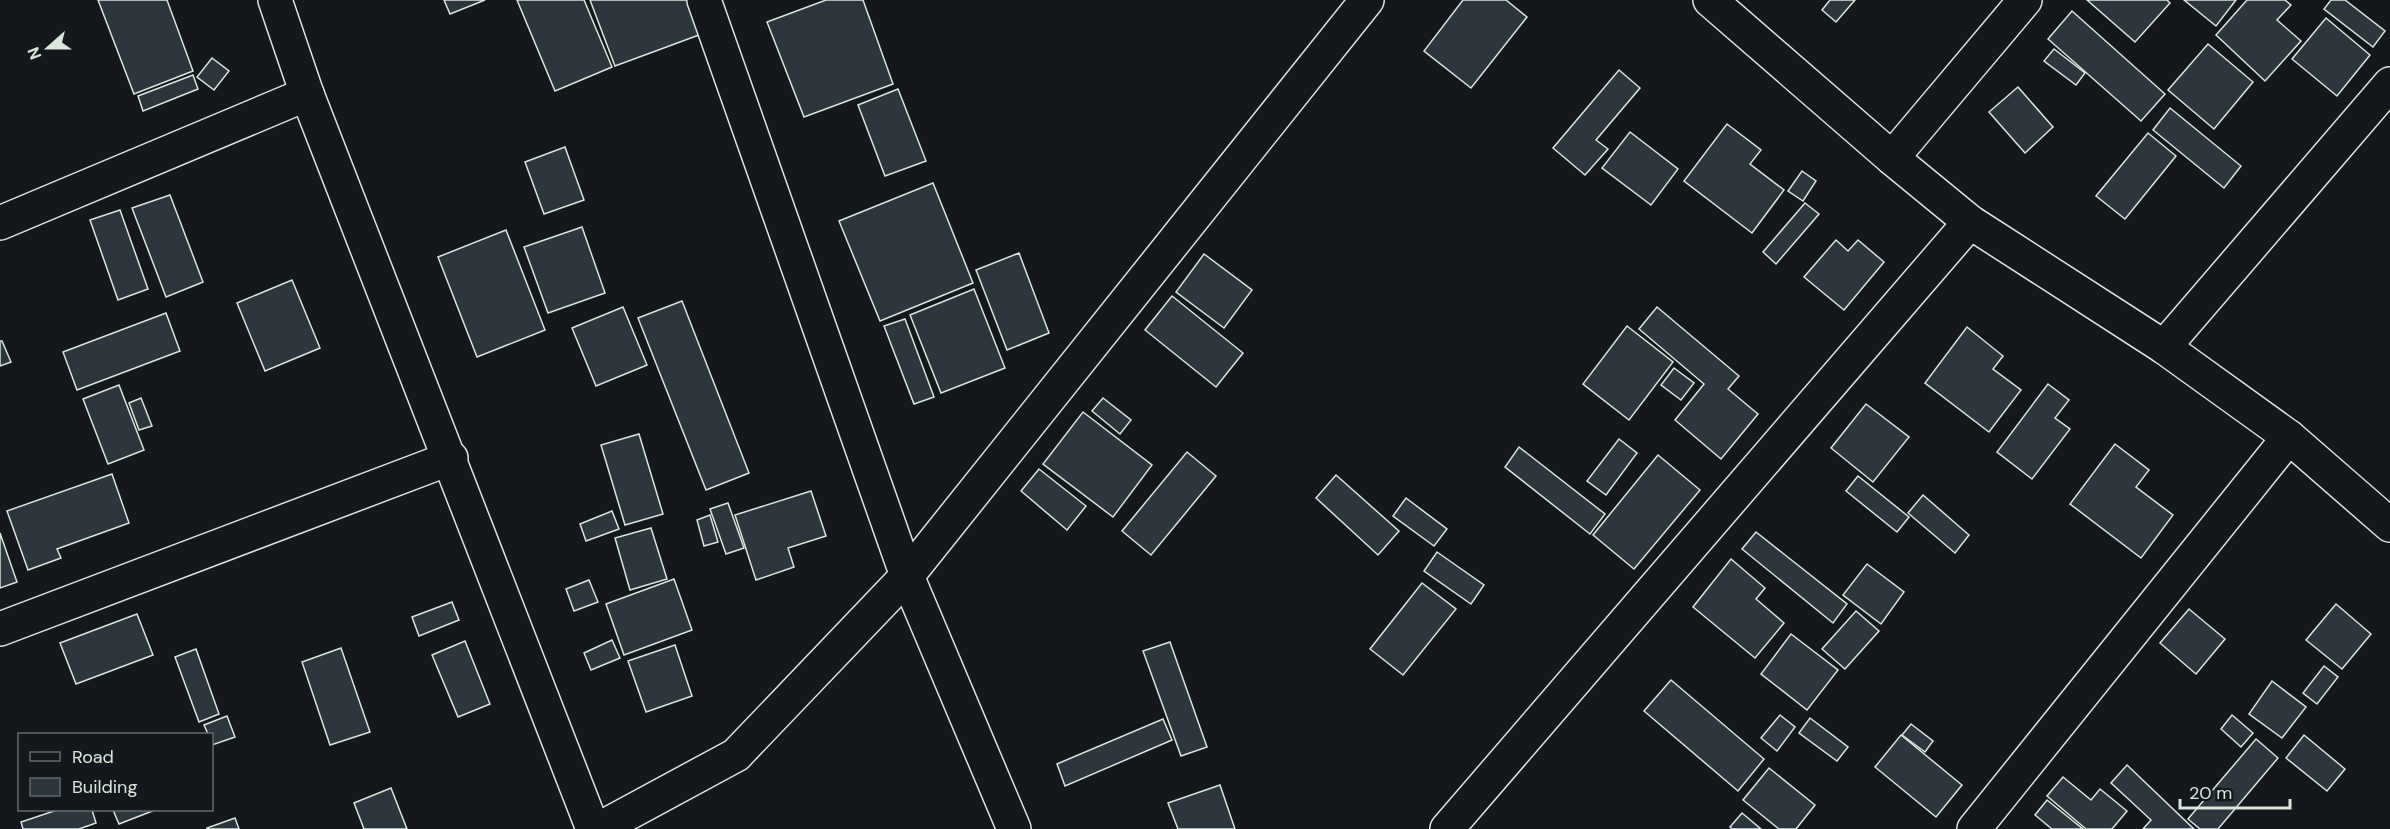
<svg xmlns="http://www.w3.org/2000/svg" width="2390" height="829" viewBox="0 0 2390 829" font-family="'DM Sans',sans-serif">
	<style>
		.building { fill: #2c363c; stroke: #d8e6dc; stroke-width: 1.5 }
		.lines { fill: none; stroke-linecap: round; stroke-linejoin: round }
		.street-casing { stroke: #d8e6dc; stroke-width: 36 }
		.secondary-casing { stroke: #d8e6dc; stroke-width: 36 }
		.street { stroke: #14181c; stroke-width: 33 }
		.secondary { stroke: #14181c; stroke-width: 33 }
	</style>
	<rect width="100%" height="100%" fill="#14181c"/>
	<g class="building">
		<path d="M98,0H167L193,71L134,94Z"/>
		<path d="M444,0H485L450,14Z"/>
		<path d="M517,0H584L612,67L555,91Z"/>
		<path d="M590,0H695L707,32L615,66Z"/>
		<path d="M826,0H863L893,84L804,117L767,22Z"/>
		<path d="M1463,0H1506L1527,17L1471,88L1424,51Z"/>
		<path d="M1830,0H1855L1836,22L1822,10Z"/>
		<path d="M2087,0H2167L2170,3L2135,42Z"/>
		<path d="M2184,0H2236L2216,26Z"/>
		<path d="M2247,0H2285L2291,5L2277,20L2301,41L2265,81L2216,35Z"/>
		<path d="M2331,0H2345L2385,31L2373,47L2324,9Z"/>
		<path d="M2072,11L2165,94L2141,121L2048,39Z"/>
		<path d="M2326,18L2370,55L2337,96L2292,59Z"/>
		<path d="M2208,44L2253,82L2214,129L2168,90Z"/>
		<path d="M2054,49L2085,73L2076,85L2044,61Z"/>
		<path d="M212,58L229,71L214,90L197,77Z"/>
		<path d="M1619,70L1640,88L1596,140L1608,149L1585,175L1553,148Z"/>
		<path d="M193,75L198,89L143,111L138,96Z"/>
		<path d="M2018,87L2053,127L2025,153L1989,112Z"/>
		<path d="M898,89L926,161L885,176L858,105Z"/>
		<path d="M2170,108L2241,166L2224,188L2153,130Z"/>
		<path d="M1727,124L1761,150L1750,164L1784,190L1752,233L1684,181Z"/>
		<path d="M1630,132L1678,169L1651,205L1602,168Z"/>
		<path d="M2148,133L2176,156L2125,219L2096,196Z"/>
		<path d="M565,147L584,200L544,214L525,162Z"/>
		<path d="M1802,171L1816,181L1803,201L1788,191Z"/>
		<path d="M933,183L973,283L880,321L839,221Z"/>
		<path d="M170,195L203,282L166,297L132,208Z"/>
		<path d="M1805,203L1819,214L1776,264L1763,252Z"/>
		<path d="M120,210L148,289L118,300L90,220Z"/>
		<path d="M582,227L605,293L548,313L524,247Z"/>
		<path d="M506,230L545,330L477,357L438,257Z"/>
		<path d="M1836,240L1848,251L1858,240L1884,262L1844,310L1804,277Z"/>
		<path d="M1019,253L1049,333L1007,350L976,270Z"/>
		<path d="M1204,254L1252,290L1224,328L1176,292Z"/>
		<path d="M292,280L320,348L265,371L237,303Z"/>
		<path d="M974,289L1005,368L941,393L910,315Z"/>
		<path d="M1172,296L1243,353L1216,387L1145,330Z"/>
		<path d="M682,301L749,473L706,490L638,318Z"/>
		<path d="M623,307L647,365L596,386L572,328Z"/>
		<path d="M1657,307L1739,376L1728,389L1758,414L1721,459L1675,420L1704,384L1639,329Z"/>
		<path d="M166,313L180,351L77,390L63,352Z"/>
		<path d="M905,319L934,397L914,404L884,326Z"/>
		<path d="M1627,326L1673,362L1629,420L1583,384Z"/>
		<path d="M1967,327L2003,356L1993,369L2021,390L1989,432L1925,383Z"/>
		<path d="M0,341H2L11,362L0,366Z"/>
		<path d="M1674,368L1694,383L1681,400L1661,385Z"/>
		<path d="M2048,384L2069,400L2055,418L2070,429L2032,479L1997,452Z"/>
		<path d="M119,385L144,450L108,464L83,399Z"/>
		<path d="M141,398L152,426L139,430L129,403Z"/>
		<path d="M1103,398L1131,420L1120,434L1092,411Z"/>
		<path d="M1866,404L1909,437L1873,482L1831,448Z"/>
		<path d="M1083,412L1152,465L1113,517L1043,464Z"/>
		<path d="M639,434L663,514L625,525L601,445Z"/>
		<path d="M1619,439L1637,453L1606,495L1587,481Z"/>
		<path d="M2115,444L2149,470L2136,487L2173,515L2141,558L2070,504Z"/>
		<path d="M1519,447L1605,514L1590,534L1505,467Z"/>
		<path d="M1187,452L1216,476L1151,555L1122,531Z"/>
		<path d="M1658,455L1700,490L1634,569L1593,535Z"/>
		<path d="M1039,469L1086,506L1067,530L1021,491Z"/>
		<path d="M112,474L129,523L57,549L61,558L28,570L7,511Z"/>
		<path d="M1336,475L1399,531L1378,555L1316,498Z"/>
		<path d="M1858,476L1909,517L1897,532L1846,491Z"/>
		<path d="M811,491L826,536L788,548L794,567L756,580L735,515Z"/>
		<path d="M1923,495L1969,535L1955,553L1908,513Z"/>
		<path d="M1406,498L1447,529L1434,546L1393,516Z"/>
		<path d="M728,503L744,548L726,554L710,509Z"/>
		<path d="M612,511L619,529L586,541L580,524Z"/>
		<path d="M710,515L718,542L704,546L697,520Z"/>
		<path d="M651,528L667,579L630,590L615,538Z"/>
		<path d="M1756,532L1847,604L1833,623L1742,549Z"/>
		<path d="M0,533L17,582L0,588Z"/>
		<path d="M1437,552L1484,585L1471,604L1424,571Z"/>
		<path d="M1731,559L1765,588L1756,599L1784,623L1755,658L1693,607Z"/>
		<path d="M1867,564L1904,592L1881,624L1843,595Z"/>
		<path d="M674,579L692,630L624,655L606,604Z"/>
		<path d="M589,580L598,602L574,611L566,589Z"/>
		<path d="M1422,583L1456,609L1403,675L1370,649Z"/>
		<path d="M452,602L459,620L419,636L412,617Z"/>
		<path d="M2336,604L2371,634L2342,669L2306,640Z"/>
		<path d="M2189,609L2225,639L2196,674L2160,643Z"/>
		<path d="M1856,611L1879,631L1845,669L1822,649Z"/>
		<path d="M137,614L153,655L76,684L60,643Z"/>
		<path d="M1791,634L1838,670L1807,710L1761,674Z"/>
		<path d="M612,640L620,658L591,670L584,653Z"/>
		<path d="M465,641L490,704L458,717L432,655Z"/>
		<path d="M1170,642L1207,747L1181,756L1143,651Z"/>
		<path d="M675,645L692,696L646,712L628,661Z"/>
		<path d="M341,648L370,732L330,745L302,662Z"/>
		<path d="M196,649L219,714L199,722L175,657Z"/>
		<path d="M2324,666L2338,677L2317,704L2303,693Z"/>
		<path d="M1671,680L1764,759L1738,791L1644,711Z"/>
		<path d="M2272,681L2306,707L2282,738L2249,714Z"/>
		<path d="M1780,715L1795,727L1777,751L1761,738Z"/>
		<path d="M2232,715L2253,733L2241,747L2221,729Z"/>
		<path d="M227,716L235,737L212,745V734H208L204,725Z"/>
		<path d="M1810,718L1848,747L1837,761L1799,733Z"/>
		<path d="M1163,719L1172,740L1065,786L1057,764Z"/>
		<path d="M1911,724L1933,741L1925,752L1902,735Z"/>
		<path d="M1901,735L1962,785L1936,817L1875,767Z"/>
		<path d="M2304,735L2345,769L2327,791L2286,758Z"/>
		<path d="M2256,739L2278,758L2218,829H2200L2188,819Z"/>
		<path d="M2127,765L2194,829H2143L2151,820L2111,783Z"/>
		<path d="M1769,768L1815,805L1796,829H1779L1743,800Z"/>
		<path d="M2063,777L2091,800L2100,789L2127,811L2112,829H2086L2047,796Z"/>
		<path d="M1220,785L1235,829H1178L1168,803Z"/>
		<path d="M391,788L407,829H364L354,803Z"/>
		<path d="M2047,800L2083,829H2052L2035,815Z"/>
		<path d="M57,810H92L96,823L79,829H23L21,822Z"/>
		<path d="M113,810H155L119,824Z"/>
		<path d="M1742,813L1761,829H1732L1730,827Z"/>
		<path d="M235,818L239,829H207V828Z"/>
	</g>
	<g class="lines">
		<g class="street-casing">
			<g id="street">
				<path d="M275,0L307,94L593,829"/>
				<path d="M704,0L907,576L1014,829"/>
				<path d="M1892,158L2025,0"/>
				<path d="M0,223L307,94"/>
				<path d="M2164,347L2390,84"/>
				<path d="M0,629L451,458"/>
				<path d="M599,829L736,755L907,576L1367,0"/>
				<path d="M1447,829L1970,222"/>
				<path d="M1974,829L2289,437"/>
			</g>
		</g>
		<g class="secondary-casing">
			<path id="secondary" d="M1710,0L1892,158L1970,222L2164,347L2289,437L2390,525"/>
		</g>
		<use href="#street" class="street"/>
		<use href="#secondary" class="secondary"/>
	</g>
	<rect x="18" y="733" width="195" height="78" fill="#14181c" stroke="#626a69" stroke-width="1.5"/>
	<rect x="30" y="752" width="30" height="9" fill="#14181c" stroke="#626a69" stroke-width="1.5"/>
	<text x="72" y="763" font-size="18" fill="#d8e6dc">Road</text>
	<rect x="30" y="778" width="30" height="18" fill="#2c363c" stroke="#626a69" stroke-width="1.5"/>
	<text x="72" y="793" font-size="18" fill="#d8e6dc">Building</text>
	<g transform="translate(48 48) rotate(249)" stroke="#14181c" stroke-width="4.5" paint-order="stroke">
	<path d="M0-4.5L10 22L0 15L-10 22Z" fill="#d8e6dc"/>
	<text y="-9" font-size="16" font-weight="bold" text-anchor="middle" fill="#d8e6dc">N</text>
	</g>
	<path d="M2180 799v9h110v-9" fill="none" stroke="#d8e6dc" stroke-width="3"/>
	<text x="2189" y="799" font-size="18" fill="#d8e6dc" stroke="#14181c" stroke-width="4.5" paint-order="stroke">20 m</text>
</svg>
